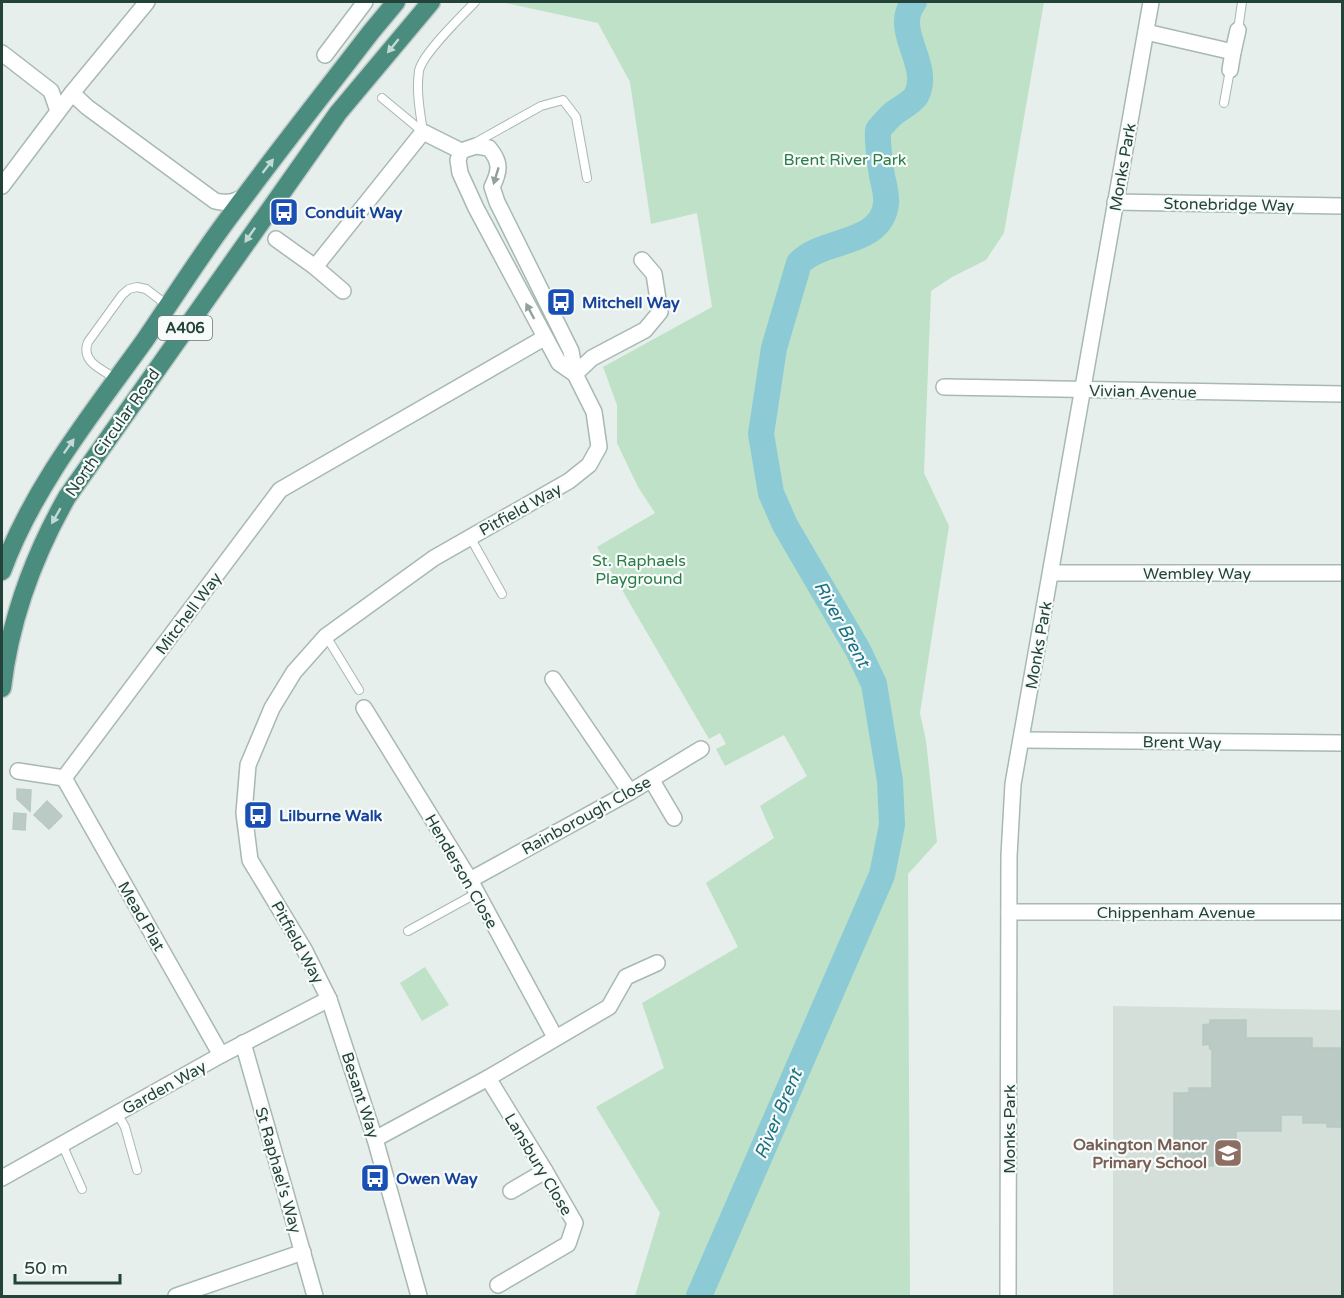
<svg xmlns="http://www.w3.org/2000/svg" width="1344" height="1298" viewBox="0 0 1344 1298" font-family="'Varela Round',sans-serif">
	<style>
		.built { fill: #d4dfda }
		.green { fill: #bee1c7 }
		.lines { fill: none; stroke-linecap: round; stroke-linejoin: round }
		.river { stroke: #8ccbd6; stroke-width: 26 }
		.building { fill: #bbcac4; stroke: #b7c9c2; stroke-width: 1.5 }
		.service-casing { stroke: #a8b8b2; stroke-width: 10 }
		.minor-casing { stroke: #a8b8b2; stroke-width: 18 }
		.trunk-casing { stroke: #c1cac8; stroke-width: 21 }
		.service { stroke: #fff; stroke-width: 8 }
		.minor { stroke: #fff; stroke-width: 15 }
		.trunk { stroke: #4a8c7d; stroke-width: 18 }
		.oneway { fill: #c3dad4 }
		.oneway2 { fill: #91a19c }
		.labels { text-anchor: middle; stroke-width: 4.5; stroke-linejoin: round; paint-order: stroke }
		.shield { fill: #f7fbf9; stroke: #637a73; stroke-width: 1.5 }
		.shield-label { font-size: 15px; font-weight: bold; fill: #23433a }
		.park-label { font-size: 16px; fill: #2b7c4a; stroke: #f7fbf9 }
		.street-label { font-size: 16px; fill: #23433a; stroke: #f7fbf9 }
		.transit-label { font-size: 16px; font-weight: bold; fill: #164399; stroke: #f7fbf9; text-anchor: start }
		.education-label { font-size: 16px; font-weight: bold; fill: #785e54; stroke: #f7fbf9; text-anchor: end }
		.water-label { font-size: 18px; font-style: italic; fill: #197183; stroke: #f7fbf9 }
	</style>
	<rect width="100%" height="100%" fill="#e6efeb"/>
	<path class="built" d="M1113,1006L1342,1010V1296H1113Z"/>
	<g class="green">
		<path d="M501,2H1044L1004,233L986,260L952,277L931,291L924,473L949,526L920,713L926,741L937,842L908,874L910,1296H635L660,1213L596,1107L664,1068L642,1003L738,947L706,883L774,838L760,806L807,776L784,735L725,766L716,749L726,744L720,733L709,739L597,547L655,513L638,487L617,443V405L603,367L712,307L697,213L651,224L630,82L598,23Z"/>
		<path d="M425,967L449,1005L422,1021L400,983Z"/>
	</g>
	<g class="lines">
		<path class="river" d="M699,1296L882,875L892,825L890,781L874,684L858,650L785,525L771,493L761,434L774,348L799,263C823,238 881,246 886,204C887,195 884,185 882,176C880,160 877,146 878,130C883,124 888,118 894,113C901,108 911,103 916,96C933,65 891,31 914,2"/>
	</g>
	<g class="building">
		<path d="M17,789L31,790L30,811L17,799Z"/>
		<path d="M47,801L62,816L49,829L34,815Z"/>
		<path d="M14,813L26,814L25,830L13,829Z"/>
		<path d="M1210,1020H1246V1038H1312V1048H1342V1127H1327V1123H1303V1115H1281V1131H1236V1142H1224V1155H1213V1166H1174V1093H1189V1088H1212V1049H1210L1209,1044L1203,1045V1025L1210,1024Z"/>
	</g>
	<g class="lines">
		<g class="service-casing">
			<g id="service">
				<path d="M1238,30L1242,2"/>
				<path d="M382,98L423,132"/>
				<path d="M1224,103L1230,70"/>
				<path d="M423,132C420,112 416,91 419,71C422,54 462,16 475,2"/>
				<path d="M473,144L541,106L563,100L576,117L587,178"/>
				<path d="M117,379C103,370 80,362 88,342L122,295L129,289L137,287L146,289L167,305"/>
				<path d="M470,537L502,594"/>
				<path d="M326,636L359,690"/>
				<path d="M408,931L477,893"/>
				<path d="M117,1113L125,1127L137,1170"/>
				<path d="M62,1144L82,1189"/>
			</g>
		</g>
		<g class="minor-casing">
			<g id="minor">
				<path d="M1146,32L1233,52L1230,70"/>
				<path d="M1233,52L1238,30"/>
				<path d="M2,53L51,91L58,111"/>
				<path d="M325,55L365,2"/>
				<path d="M72,93L87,107L215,201C228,204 235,202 246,195"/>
				<path d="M2,186L72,93L147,2"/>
				<path d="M1115,202L1342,206"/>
				<path d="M276,239L315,267L343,291"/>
				<path d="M315,267L423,132L461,151"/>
				<path d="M575,374L592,358L645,330L660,312L654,274L642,260"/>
				<path d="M944,387L1342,394"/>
				<path d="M1051,573H1342"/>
				<path d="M553,679L630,792"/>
				<path d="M364,708L470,880L555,1037"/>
				<path d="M1021,740L1342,743"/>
				<path d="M18,771L64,778"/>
				<path d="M64,778L280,490L544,338"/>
				<path d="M64,778L221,1055"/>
				<path d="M651,779L674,818"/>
				<path d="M470,880L630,792L701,749"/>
				<path d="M1009,912H1342"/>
				<path d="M243,1043L315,1296"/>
				<path d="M488,1078L545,1171L575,1223L568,1244L498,1285"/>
				<path d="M375,1139L488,1078L609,1007L626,977L657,963"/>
				<path d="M2,1178L221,1055L329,999"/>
				<path d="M511,1191L545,1171"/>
				<path d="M176,1296L303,1252"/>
				<path d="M419,1296L375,1139L329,999L305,951L250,860L244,813L248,765L272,708L294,672L326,636L434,558L569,481L589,465L599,447L594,412L575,374L559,363L476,208L460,173L458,160L461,151L476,146L489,148C501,162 500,171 492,187L497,202L571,351L575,374"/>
				<path d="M1008,1296L1009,856L1013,784L1151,2"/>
			</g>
		</g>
		<g class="trunk-casing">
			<g id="trunk">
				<path d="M2,571C34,485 92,414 145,340C171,302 195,264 222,227C270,161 321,97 371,32L396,2"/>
				<path d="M2,688C10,619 33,557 67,497L338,113L431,2"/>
			</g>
		</g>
		<use href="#service" class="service"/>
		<use href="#minor" class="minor"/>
		<use href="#trunk" class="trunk"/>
	</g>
	<defs><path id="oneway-solid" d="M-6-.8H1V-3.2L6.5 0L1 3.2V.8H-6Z" transform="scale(1.5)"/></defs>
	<g class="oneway">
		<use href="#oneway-solid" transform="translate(393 46) rotate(129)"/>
		<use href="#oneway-solid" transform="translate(268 166) rotate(-52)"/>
		<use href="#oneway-solid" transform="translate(250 235) rotate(125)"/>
		<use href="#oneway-solid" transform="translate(69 446) rotate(-55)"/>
		<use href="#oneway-solid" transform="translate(56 516) rotate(120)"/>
	</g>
	<g class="oneway2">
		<use href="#oneway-solid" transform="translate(496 176) rotate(107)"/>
		<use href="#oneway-solid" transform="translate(530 311) rotate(-118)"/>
	</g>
	<defs>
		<g id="bus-square" transform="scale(1.5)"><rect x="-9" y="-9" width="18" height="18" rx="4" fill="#1a4fb4" stroke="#f7fbf9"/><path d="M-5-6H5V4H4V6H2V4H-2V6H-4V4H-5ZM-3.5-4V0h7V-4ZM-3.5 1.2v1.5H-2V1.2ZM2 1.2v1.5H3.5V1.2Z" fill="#fff"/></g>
		<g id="school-square" transform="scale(1.5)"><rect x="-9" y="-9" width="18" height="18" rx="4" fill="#8d6e63" stroke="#f7fbf9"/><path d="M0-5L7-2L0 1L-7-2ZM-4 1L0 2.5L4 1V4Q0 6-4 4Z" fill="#fff"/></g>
	</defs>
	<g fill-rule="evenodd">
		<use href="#bus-square" x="284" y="212"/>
		<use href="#bus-square" x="561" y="302"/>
		<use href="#bus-square" x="258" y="815"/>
		<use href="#school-square" x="1228" y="1153"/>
		<use href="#bus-square" x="375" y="1178"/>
	</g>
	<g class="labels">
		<rect class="shield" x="158" y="316" width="54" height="24" rx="4.5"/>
		<g class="shield-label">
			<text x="185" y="333">A406</text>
		</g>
		<g class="park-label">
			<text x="845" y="165">Brent River Park</text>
			<text x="639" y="566">St. Raphaels<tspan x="639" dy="18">Playground</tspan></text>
		</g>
		<g class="street-label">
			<text transform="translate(1122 167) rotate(-80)" y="6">Monks Park</text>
			<text transform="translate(1229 204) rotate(1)" y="6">Stonebridge Way</text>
			<text transform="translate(1143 391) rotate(1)" y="6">Vivian Avenue</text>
			<text transform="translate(112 432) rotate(-55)" y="6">North Circular Road</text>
			<text transform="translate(520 509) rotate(-29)" y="6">Pitfield Way</text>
			<text x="1197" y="579">Wembley Way</text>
			<text transform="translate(188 613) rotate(-53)" y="6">Mitchell Way</text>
			<text transform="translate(1038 645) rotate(-80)" y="6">Monks Park</text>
			<text transform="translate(1182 742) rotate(1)" y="6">Brent Way</text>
			<text transform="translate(586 815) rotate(-29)" y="6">Rainborough Close</text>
			<text transform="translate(462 871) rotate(60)" y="6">Henderson Close</text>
			<text x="1176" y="918">Chippenham Avenue</text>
			<text transform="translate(142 916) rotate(60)" y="6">Mead Plat</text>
			<text transform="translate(298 942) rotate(61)" y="6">Pitfield Way</text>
			<text transform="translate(164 1087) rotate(-29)" y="6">Garden Way</text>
			<text transform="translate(361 1095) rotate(72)" y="6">Besant Way</text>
			<text transform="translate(1009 1129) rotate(-90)" y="6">Monks Park</text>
			<text transform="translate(539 1164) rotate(59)" y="6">Lansbury Close</text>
			<text transform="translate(279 1170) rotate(74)" y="6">St Raphael's Way</text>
		</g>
		<g class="transit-label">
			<text x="305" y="218">Conduit Way</text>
			<text x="582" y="308">Mitchell Way</text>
			<text x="279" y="821">Lilburne Walk</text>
			<text x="396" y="1184">Owen Way</text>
		</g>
		<g class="education-label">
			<text x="1207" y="1150">Oakington Manor<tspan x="1207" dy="18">Primary School</tspan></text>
		</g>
		<g class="water-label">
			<text transform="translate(842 624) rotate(61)" y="6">River Brent</text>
			<text transform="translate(778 1114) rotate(-67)" y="6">River Brent</text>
		</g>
	</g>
	<rect width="1344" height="1298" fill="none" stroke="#23433a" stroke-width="6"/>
	<path d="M15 1274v9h105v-9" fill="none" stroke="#23433a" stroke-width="3"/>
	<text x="24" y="1274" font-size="18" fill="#23433a" stroke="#f7fbf9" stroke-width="4.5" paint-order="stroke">50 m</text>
</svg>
